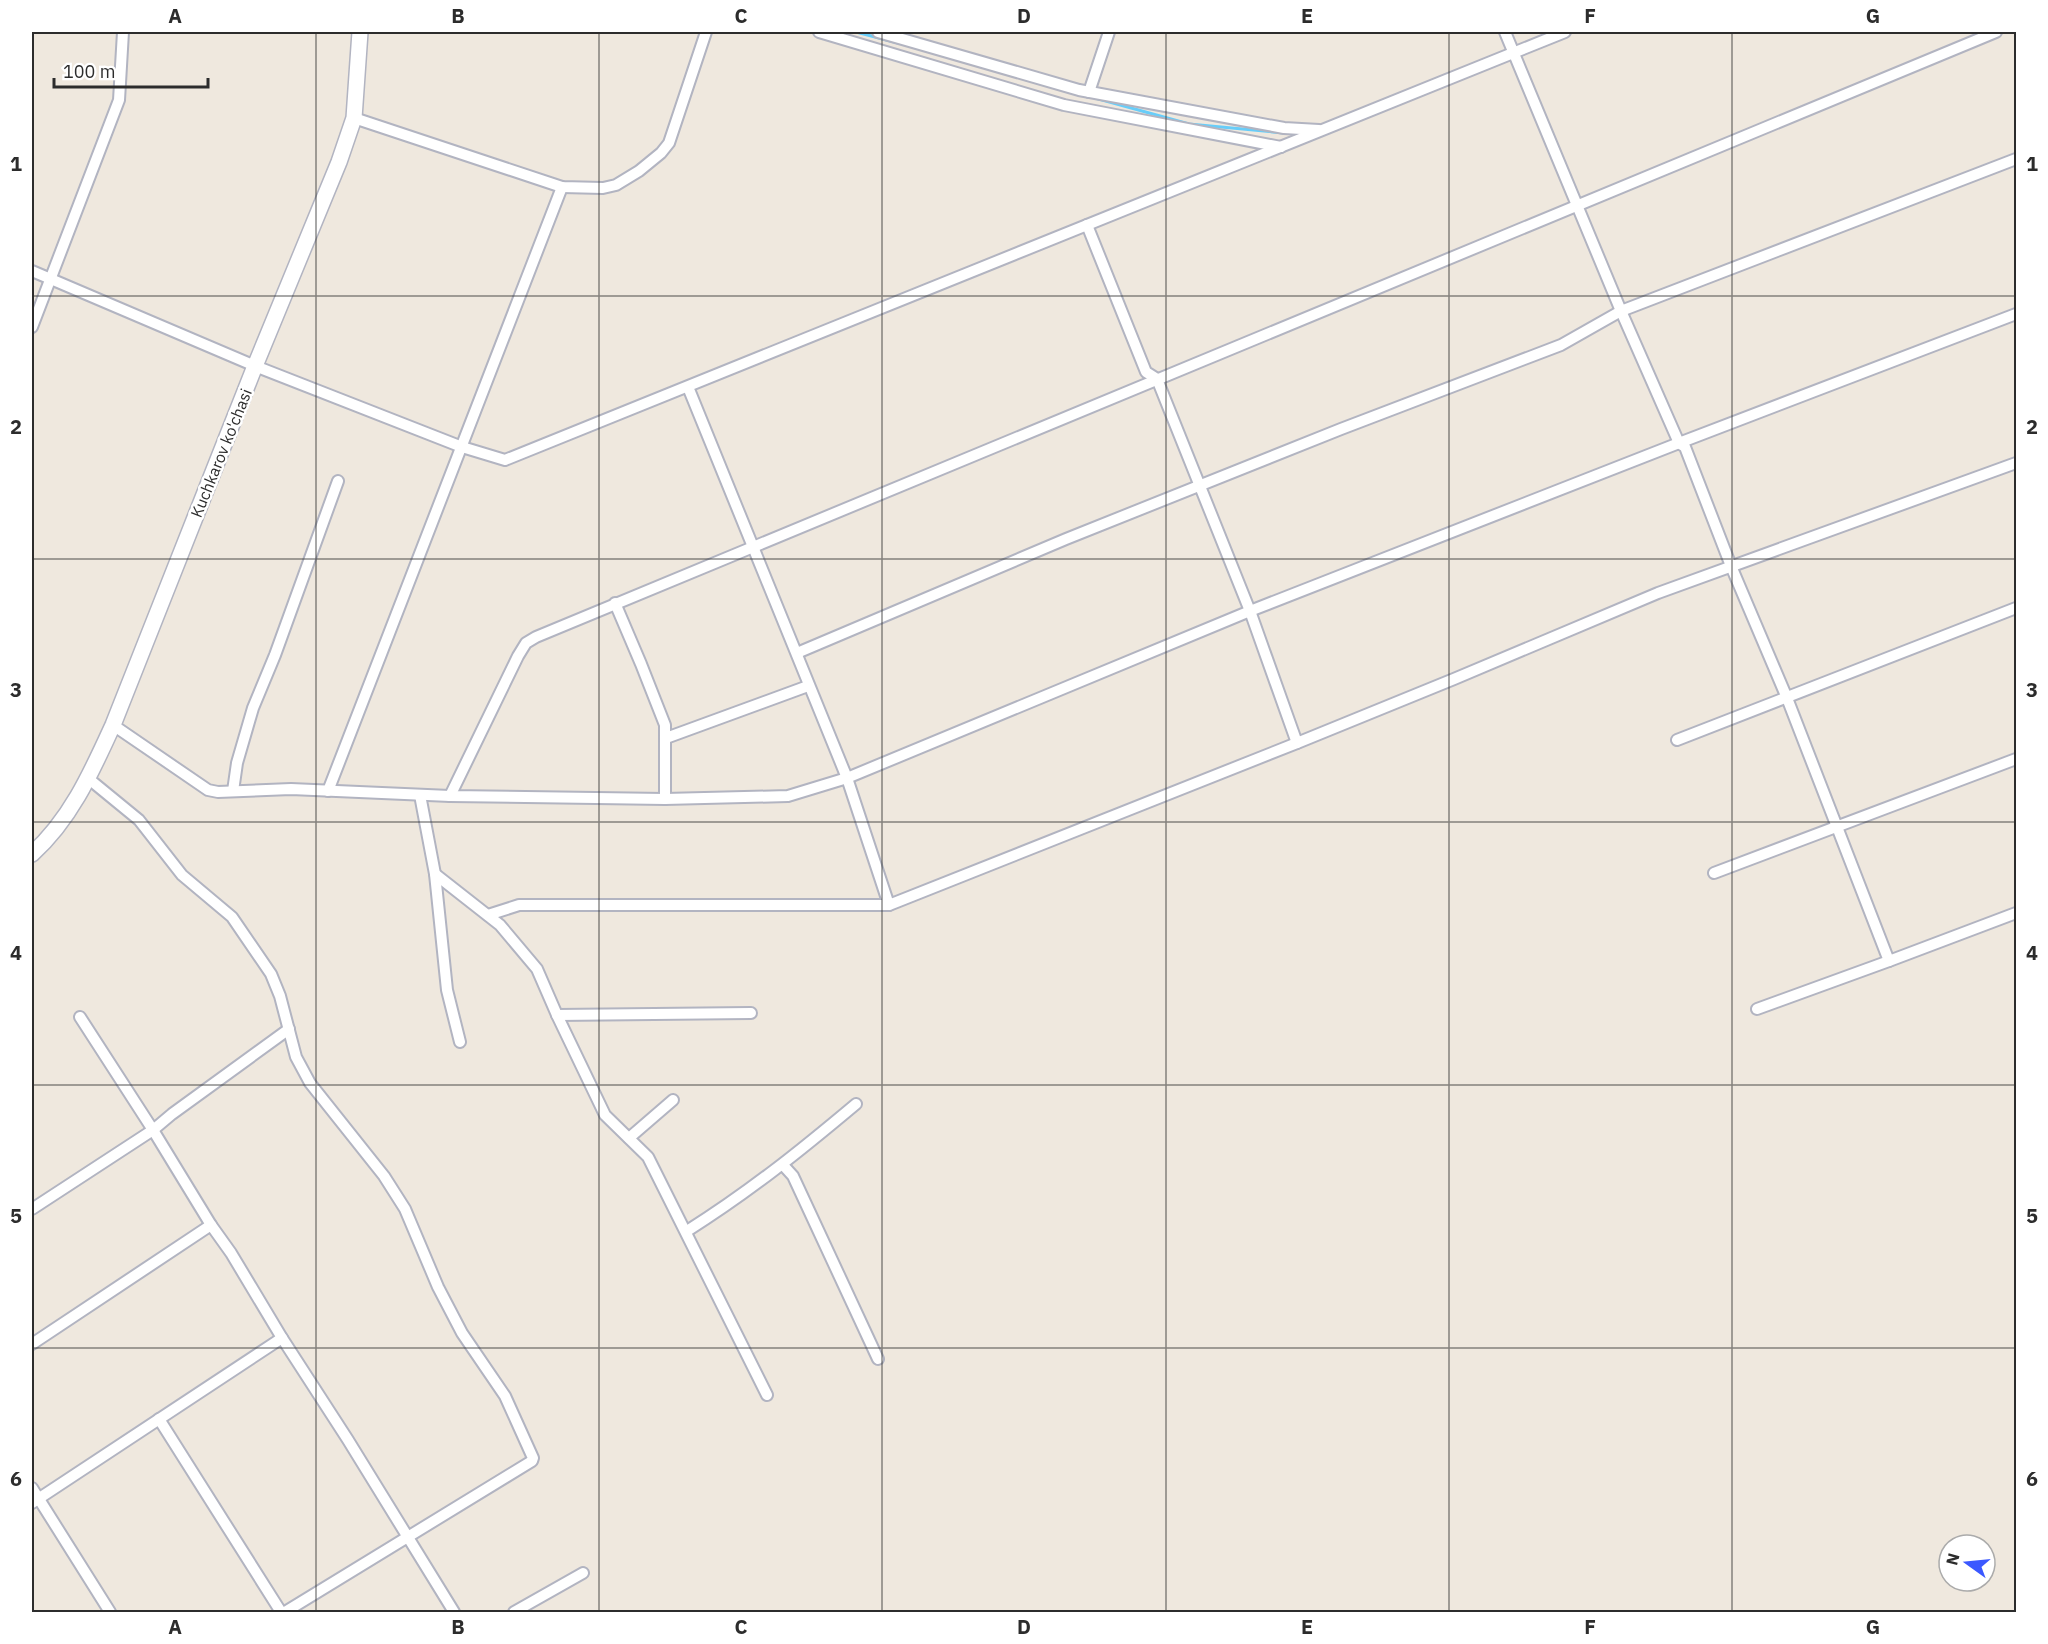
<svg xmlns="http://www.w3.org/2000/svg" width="2048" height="1644" viewBox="0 0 2048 1644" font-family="'IBM Plex Sans',sans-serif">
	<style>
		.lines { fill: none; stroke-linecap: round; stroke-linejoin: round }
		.stream { stroke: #68cdf9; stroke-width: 3 }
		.street-casing { stroke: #b2b4c1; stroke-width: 14 }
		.secondary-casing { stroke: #b2b4c1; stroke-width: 18 }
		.street { stroke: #fff; stroke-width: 10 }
		.secondary { stroke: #fff; stroke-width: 15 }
		.grid { fill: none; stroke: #2c2c2c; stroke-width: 1.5; stroke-opacity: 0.55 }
		.labels { text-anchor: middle; stroke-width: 5; stroke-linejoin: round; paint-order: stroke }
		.street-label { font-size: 16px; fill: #2c2c2c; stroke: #fff }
		.neatline { fill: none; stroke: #2c2c2c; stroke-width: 2 }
		.grid-label { font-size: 20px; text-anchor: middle; font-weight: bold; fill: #2c2c2c }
	</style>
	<rect width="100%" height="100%" fill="#efe8de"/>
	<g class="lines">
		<g class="stream">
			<path d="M856,32L898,43"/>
			<path d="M1095,98L1189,124L1295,134"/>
		</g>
		<g class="street-casing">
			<g id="street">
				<path d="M819,32L1064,105L1281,147"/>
				<path d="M878,32L1079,90L1284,128L1319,130"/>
				<path d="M1505,32L1621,311L1679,443L1685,447L1731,566L1787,698L1889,961L1757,1009"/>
				<path d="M1089,92L1109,32"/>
				<path d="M354,118L562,187L603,188L616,185L639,171L661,153L669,143L706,32"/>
				<path d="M1087,225L1146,372L1157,379L1250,611L1297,743"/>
				<path d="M32,271L255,366L462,447L505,460L1565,32"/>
				<path d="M32,327L119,100L123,32"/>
				<path d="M688,387L847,778L889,905L1297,743L1454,679L1658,593L2016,463"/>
				<path d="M615,603L641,664L665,725V799"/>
				<path d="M797,653L1066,539L1341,429L1561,345L1621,311L2016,159"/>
				<path d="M113,725L208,790L218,792L291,789L450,796L665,799L788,796L847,778L1250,611L1679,443L2016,314"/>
				<path d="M666,738L808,686"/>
				<path d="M1677,740L2016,608"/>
				<path d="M89,779L139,820L182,875L232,917L271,974L280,996L296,1057L310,1083L384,1176L405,1209L438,1287L462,1333L505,1396L533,1458L532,1461L285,1612"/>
				<path d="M233,791L237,763L253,708L275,655L338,481"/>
				<path d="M328,791L562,187"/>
				<path d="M420,795L435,874L447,990L460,1042"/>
				<path d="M450,796L518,656L526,643L536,637L1996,32"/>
				<path d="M1714,873L2016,759"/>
				<path d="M435,874L500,925L537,969L557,1015L605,1115L648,1157L767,1395"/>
				<path d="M488,915L519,905H889"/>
				<path d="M1889,961L2016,913"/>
				<path d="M557,1015L751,1013"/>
				<path d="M80,1017L153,1130L211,1225L231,1253L282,1338L348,1440L454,1612"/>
				<path d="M629,1138L673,1100"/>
				<path d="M783,1165L793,1176L878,1359"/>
				<path d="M32,1209L153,1130L172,1114L289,1029"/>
				<path d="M687,1231C749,1192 800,1151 856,1104"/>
				<path d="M32,1344L211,1225"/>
				<path d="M159,1419L281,1612"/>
				<path d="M32,1488L110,1612"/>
				<path d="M32,1503L282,1338"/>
				<path d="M514,1612L583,1573"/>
			</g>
		</g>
		<g class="secondary-casing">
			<path id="secondary" d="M32,854C71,819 92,771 113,725L255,366L339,162L354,118L360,32"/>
		</g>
		<use href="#street" class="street"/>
		<use href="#secondary" class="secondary"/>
	</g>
	<path class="grid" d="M316,32V1612M599,32V1612M882,32V1612M1166,32V1612M1449,32V1612M1732,32V1612M32,296H2016M32,559H2016M32,822H2016M32,1085H2016M32,1348H2016"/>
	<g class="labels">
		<g class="street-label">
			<text transform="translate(221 453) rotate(-68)" y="6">Kuchkarov ko'chasi</text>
		</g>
	</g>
	<rect width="2048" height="1644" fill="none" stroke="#ffffff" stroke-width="66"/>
	<g transform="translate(1967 1563) rotate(285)"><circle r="28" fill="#ffffff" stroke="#ababab" stroke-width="1.5"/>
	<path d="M0-4.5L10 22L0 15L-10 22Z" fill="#3b58ff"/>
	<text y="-9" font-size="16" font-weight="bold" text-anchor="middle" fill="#2c2c2c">N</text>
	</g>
	<path d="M54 78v9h154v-9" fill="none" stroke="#2c2c2c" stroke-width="3"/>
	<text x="63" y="78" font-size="18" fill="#2c2c2c" stroke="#ffffff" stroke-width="4.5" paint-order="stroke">100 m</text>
	<rect x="33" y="33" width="1982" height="1578" class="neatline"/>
	<g class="grid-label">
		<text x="175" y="23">A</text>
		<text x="458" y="23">B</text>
		<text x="741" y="23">C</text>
		<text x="1024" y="23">D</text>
		<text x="1307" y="23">E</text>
		<text x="1590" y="23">F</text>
		<text x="1873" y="23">G</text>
		<text x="16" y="171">1</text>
		<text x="2032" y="171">1</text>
		<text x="16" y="434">2</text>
		<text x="2032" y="434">2</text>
		<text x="16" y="697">3</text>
		<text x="2032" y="697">3</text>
		<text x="16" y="960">4</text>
		<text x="2032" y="960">4</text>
		<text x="16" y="1223">5</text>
		<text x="2032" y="1223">5</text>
		<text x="16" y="1486">6</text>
		<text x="2032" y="1486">6</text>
		<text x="175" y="1634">A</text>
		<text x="458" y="1634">B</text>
		<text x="741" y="1634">C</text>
		<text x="1024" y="1634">D</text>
		<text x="1307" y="1634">E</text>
		<text x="1590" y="1634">F</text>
		<text x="1873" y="1634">G</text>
	</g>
</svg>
